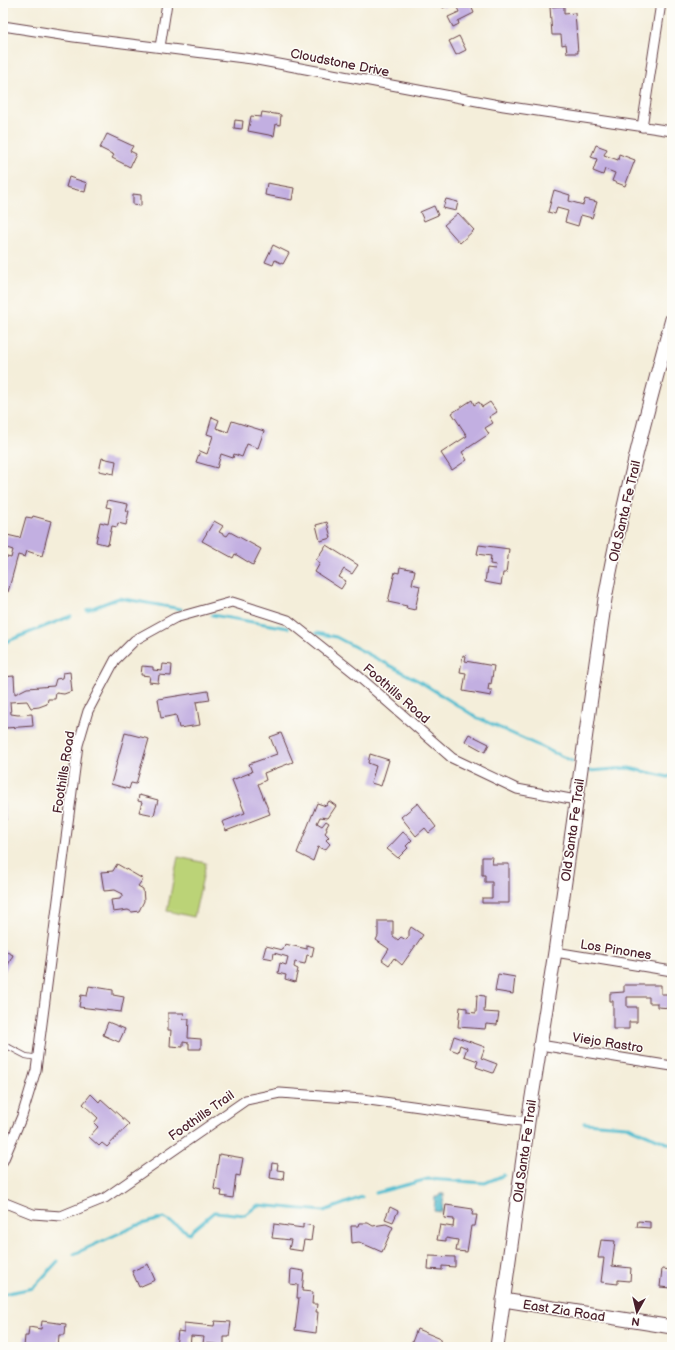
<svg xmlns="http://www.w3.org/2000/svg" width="675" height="1350" viewBox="0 0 675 1350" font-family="'Balsamiq Sans',sans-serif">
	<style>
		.grass { fill: #bbd377; stroke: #827951 }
		.water { fill: url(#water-ripples); stroke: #4f6e7e }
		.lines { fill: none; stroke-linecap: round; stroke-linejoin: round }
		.stream { stroke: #54bed0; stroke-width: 3 }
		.building { fill: #c2afe1 }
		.lane-casing { stroke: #643e45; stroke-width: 6 }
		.street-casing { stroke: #643e45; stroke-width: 11 }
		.secondary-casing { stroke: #643e45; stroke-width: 15 }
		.lane { stroke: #fff; stroke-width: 4.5 }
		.street { stroke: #fff; stroke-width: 9 }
		.secondary { stroke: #fff; stroke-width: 13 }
		.labels { text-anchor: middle; stroke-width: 3; stroke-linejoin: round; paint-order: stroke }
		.street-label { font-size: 13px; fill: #4a1f2b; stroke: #fdfcf7 }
	</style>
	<defs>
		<pattern id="water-ripples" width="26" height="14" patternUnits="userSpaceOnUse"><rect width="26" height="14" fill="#54bed0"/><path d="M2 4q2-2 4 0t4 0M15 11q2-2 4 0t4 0" fill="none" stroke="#489aa9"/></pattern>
	</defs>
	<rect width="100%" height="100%" fill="#fdfcf7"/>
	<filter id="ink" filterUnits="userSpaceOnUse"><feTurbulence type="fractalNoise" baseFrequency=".025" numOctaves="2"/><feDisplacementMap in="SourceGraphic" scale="8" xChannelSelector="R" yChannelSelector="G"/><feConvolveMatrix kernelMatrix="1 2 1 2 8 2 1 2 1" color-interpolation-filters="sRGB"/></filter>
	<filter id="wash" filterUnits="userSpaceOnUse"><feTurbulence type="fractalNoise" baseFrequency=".012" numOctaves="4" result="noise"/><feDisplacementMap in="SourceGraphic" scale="16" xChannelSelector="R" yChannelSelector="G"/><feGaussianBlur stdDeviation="0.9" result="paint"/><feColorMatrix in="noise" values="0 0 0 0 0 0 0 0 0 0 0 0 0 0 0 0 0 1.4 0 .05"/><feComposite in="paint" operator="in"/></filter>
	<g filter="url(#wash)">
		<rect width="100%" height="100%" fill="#f4eeda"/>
		<path class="grass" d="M178,857L206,863L194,917L167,911Z"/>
		<path class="water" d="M440,1194H444L442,1212L434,1211L435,1197H438Z"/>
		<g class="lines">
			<g class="stream">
				<path d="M87,610L119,598L181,609"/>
				<path d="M212,615L288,628"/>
				<path d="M316,633L336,637L419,681L476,717L572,761"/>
				<path d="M3,643L71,616"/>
				<path d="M589,771L629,768L668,777L672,775"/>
				<path d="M584,1123L626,1126L672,1145"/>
				<path d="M376,1193L428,1179L485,1183L504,1175"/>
				<path d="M74,1254L135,1226L164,1218L189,1233L214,1212L245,1215L258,1205L324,1211L362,1197"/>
				<path d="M3,1294L33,1288L58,1261"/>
			</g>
		</g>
		<g id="blocks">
			<g class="building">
				<path d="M441,3H453L443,8Z"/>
				<path d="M455,3H478L471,6L474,13L458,21L459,24L453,27L448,17L459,12Z"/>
				<path d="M564,6V14L575,13L578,53H567L566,44L562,45L561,35H552L550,7Z"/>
				<path d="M459,36L466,50L456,55L449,41Z"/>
				<path d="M262,112L281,115L280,125L276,124L274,136L248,131L251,116L261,117Z"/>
				<path d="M235,120L243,121L242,129L234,128Z"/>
				<path d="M107,134L133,146L130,151L136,154L130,167L112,158L114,155L100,148Z"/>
				<path d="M596,145L607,149L604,155L618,160L619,154L635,160L625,186L612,181L615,173L605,169L603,175L593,171L597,159L591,157Z"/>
				<path d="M69,177L87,183L85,192L66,187Z"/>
				<path d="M267,183L294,188L292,200L265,195Z"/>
				<path d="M554,190L570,195L569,201L583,205L585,199L597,202L592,218L581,215L578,226L565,222L568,211L557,208L555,214L548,212Z"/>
				<path d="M133,194L141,195V206L133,205Z"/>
				<path d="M446,199L458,202L456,211L443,208Z"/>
				<path d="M434,206L438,215L424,221L420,212Z"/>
				<path d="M458,213L474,230L460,243L444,225Z"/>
				<path d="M273,245L289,253L283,264L275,260L273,265L265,262Z"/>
				<path d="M472,400L474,405L479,402L482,407L490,402L497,412L489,417L493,423L485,428L489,434L462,452L467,460L452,470L441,453L467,436L452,413Z"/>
				<path d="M212,417L219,420L216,428L228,432L232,421L264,431L258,448L247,444L242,457L234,454L233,458L221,454L217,468L196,462L200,451L207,454L213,436L207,434Z"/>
				<path d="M102,458L116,461L114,474L99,471Z"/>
				<path d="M108,500L128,504L126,511H129L126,525L118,523L117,527L112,526L108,545L96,542L100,522L108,524L111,508L106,507Z"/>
				<path d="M33,516L51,521L42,556L27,551L25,557L18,555L8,592L3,591V556L11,558L13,550L4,547L7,535L20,538L26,517L32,518Z"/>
				<path d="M214,521L223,526L219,532L227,536L230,532L261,549L253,565L235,554L233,558L202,541Z"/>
				<path d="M327,522L331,538L320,541L316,525Z"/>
				<path d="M326,545L358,565L352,574L344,569L339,577L346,581L341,589L315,572L320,563L316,560Z"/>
				<path d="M479,545L509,549L506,573H503L501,585L485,582L487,568L495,569L496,565L490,564L491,556L477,554Z"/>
				<path d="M400,567L415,570L412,584L420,586L415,610L406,608L407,606L388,602L395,572L399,573Z"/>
				<path d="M463,655L466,656L465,661L494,666L491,684L489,683L488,690H492L491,696L463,691L466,673L460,672Z"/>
				<path d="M163,664L172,665L171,676L159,675L158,683L149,682L150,676L141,675L142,666L153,667V670L162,671Z"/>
				<path d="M70,672L72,691L64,694L56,693L55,699H48L47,704L39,707L31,708L27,701L10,702L11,714L18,715L32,714L33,726L6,728L3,722V677L14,676L15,694L27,688L54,686L56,679L62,678L63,673Z"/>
				<path d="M208,691L210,700L196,702L200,725L179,728L176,715L161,718L158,699Z"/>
				<path d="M125,733L149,739L136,784L131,783L129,789L111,784Z"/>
				<path d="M281,733L293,762L264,773L266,780L258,784L270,814L226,831L222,822L245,813L232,780L252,772L249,764L277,754L270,737Z"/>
				<path d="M469,734L489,744L485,752L465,741Z"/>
				<path d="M370,754L389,760L381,786L371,783L376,766L368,763Z"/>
				<path d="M139,795L158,800L154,815L139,812L142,802L138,801Z"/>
				<path d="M329,801L336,806L328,818L320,817L317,823L322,826L326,821L329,823L326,828L327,830L325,833L329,837L326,840L330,844L325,850L318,847L313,861L297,853L317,803L326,806Z"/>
				<path d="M3,802H4L6,820H3Z"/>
				<path d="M418,803L436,827L429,833L425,828L416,836L401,817Z"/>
				<path d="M403,832L412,840L406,846L408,848L398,858L387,849Z"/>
				<path d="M482,857H493L492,864H509V903H482V898H492V882H485V875H482Z"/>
				<path d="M117,864L143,879L138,886L143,889L144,901L139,911L132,912L128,910L113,912L111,900L120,899L123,894L115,890L104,891L101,872L113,871Z"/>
				<path d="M378,921H393V936L398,940L401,937L406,940L409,937V931L411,927L423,935L402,965L394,958L389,965L382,960L389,949L376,940L378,936Z"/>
				<path d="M285,944L307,949V945L314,947L312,956L307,955L305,964L295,962L294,967L298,969L295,982L285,979L286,975L278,973L280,963L286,965L288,957L274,953L273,959L263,957L266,946L283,950Z"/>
				<path d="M3,950L13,955L3,975Z"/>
				<path d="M498,974L515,977L513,994L495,991Z"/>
				<path d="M624,985H661V994H672V1008L657,1007V1003H649V997H627V1007H637V1022H629V1029H613V1001H610V993L624,992Z"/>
				<path d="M89,986L113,990V995L124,997L121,1012L79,1007L81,995L87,996Z"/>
				<path d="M477,995L485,996L484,1012L499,1013L497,1025L486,1024L485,1029L458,1027L460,1007L467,1008V1012L476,1013Z"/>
				<path d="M168,1013H184L183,1019H189L188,1038L201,1039V1049H189V1043L183,1042V1047L170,1046L171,1030H168Z"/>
				<path d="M108,1022L125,1029L119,1042L103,1035Z"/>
				<path d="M454,1036L485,1047L481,1058L497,1064L493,1073L476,1067L478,1061L464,1056L467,1048L460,1045L458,1052L450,1049Z"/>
				<path d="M91,1094L99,1102L101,1099L129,1124L107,1147L102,1143L99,1146L89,1137L98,1127L94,1123L98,1118L83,1104Z"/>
				<path d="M219,1154L243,1158L240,1176L236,1175L233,1198L221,1196L222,1191L214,1189Z"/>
				<path d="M272,1163L278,1164L277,1170L284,1171L283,1180L270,1178Z"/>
				<path d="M446,1205L473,1209L472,1215H477L475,1226H471L467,1252L456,1251L458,1240L446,1238V1241L437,1240L440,1225L453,1227L454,1219L444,1218Z"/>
				<path d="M390,1207L398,1211L393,1222L385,1219Z"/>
				<path d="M638,1221L650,1222V1228L637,1227Z"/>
				<path d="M359,1223H368L373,1226L386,1224L393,1227L382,1252L359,1242L352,1243L351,1226H358Z"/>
				<path d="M274,1224L303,1228V1224L313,1226L311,1241L304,1240L302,1251L289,1249L291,1240L272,1238Z"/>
				<path d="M601,1240L615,1241L612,1266L631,1268L630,1281L618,1280V1284L601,1282L604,1258H598Z"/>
				<path d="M429,1256L455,1257V1267L442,1266V1270L428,1269Z"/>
				<path d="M148,1264L155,1280L139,1287L132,1271Z"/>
				<path d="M291,1269L304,1271L302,1291L313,1292L312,1304H317L316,1312H318L316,1333L295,1330L299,1298H297L298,1285L290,1284Z"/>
				<path d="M662,1269L672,1270V1288L660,1287Z"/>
				<path d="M42,1321L66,1324L65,1335H59L58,1347H24L25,1336H28L29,1327L41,1329Z"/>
				<path d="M215,1321L231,1322L229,1337H224V1345L203,1343L204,1337L191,1336L190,1347L176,1346L178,1331L184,1332V1323L214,1326Z"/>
				<path d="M417,1329L441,1339L437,1347H413L414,1343L412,1342Z"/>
			</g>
		</g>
	</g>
	<g filter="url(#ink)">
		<use href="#blocks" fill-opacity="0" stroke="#643e45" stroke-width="1"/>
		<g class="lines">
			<g class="lane-casing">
				<path id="lane" d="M3,1044L26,1056L38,1058"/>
			</g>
			<g class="street-casing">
				<g id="street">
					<path d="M3,26L74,37L252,59L504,106L672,131"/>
					<path d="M160,47L167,3"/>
					<path d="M642,127L661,3"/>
					<path d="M555,952L672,971"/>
					<path d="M540,1045L672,1066"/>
					<path d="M3,1161L22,1116L36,1070L78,745L88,711L115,660L135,640L175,618L232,602L288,620L357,675L452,758L517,789L576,800"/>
					<path d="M3,1202L33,1214L61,1216L105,1198L246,1100L280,1093L362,1099L528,1122"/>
				</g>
			</g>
			<g class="secondary-casing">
				<g id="secondary">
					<path d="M503,1300L672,1327"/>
					<path d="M497,1347L528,1122L555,952L605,599C622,504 647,411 672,319"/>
				</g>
			</g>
			<use href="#lane" class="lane"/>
			<use href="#street" class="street"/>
			<use href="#secondary" class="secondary"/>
		</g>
	</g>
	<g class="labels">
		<g class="street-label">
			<text transform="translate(340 62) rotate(11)" y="5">Cloudstone Drive</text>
			<text transform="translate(624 511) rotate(-77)" y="5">Old Santa Fe Trail</text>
			<text transform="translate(397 693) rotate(41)" y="5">Foothills Road</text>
			<text transform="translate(63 772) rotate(-81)" y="5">Foothills Road</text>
			<text transform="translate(572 830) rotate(-82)" y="5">Old Santa Fe Trail</text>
			<text transform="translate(616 949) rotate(9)" y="5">Los Pinones</text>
			<text transform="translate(608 1042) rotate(9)" y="5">Viejo Rastro</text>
			<text transform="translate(201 1115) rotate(-35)" y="5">Foothills Trail</text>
			<text transform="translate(524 1151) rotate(-82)" y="5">Old Santa Fe Trail</text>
			<text transform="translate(564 1310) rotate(9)" y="5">East Zia Road</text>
		</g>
	</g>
	<rect width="675" height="1350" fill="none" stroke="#fdfcf7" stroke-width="16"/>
	<g transform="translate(637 1312) rotate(188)" stroke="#fdfcf7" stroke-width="3" paint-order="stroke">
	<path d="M0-3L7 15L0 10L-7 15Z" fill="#4a1f2b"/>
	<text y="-6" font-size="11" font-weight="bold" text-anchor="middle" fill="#4a1f2b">N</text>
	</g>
</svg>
